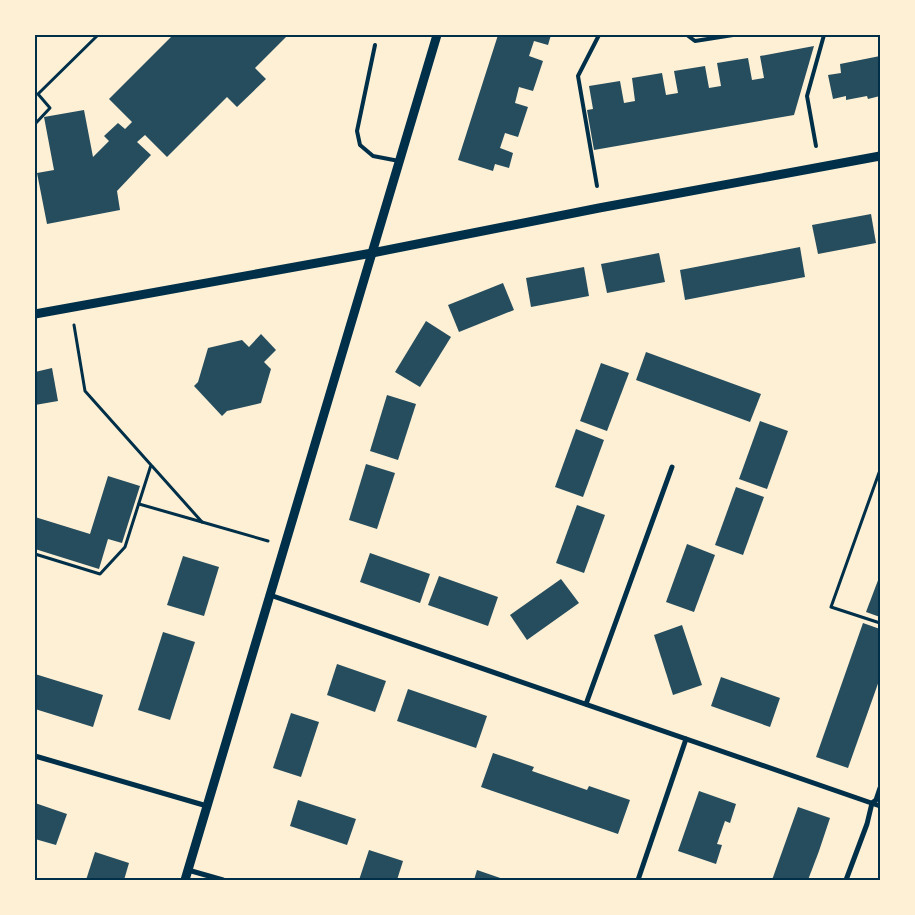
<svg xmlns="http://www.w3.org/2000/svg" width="915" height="915" viewBox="0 0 915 915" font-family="Jost,sans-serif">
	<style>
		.building { fill: #264d5e }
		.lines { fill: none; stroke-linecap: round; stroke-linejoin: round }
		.path { stroke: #003049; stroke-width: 3 }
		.service { stroke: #003049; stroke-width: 4 }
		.minor { stroke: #003049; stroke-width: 5 }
		.tertiary { stroke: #003049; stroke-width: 9 }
		.neatline { fill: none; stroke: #003049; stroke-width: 2 }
	</style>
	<rect width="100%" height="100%" fill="#fdf0d5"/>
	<g class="building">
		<path d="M173,35H288L255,68L266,79L237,107L227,97L167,157L145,135L137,142L151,155L117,191L120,210L47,224L37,173L54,170L44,117L84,110L93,157L109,141L104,136L118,123L125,129L132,122L109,99Z"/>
		<path d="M498,35H551L548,45L534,41L529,56L543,61L533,91L519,87L515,103L528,107L518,137L505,133L500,148L513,153L509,168L495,164L493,171L458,160Z"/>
		<path d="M814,46L794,115L594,150L587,110L593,109L589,86L620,81L624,103L635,101L632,78L662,73L666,95L678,93L674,71L705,66L709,88L721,86L717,63L748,58L752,80L764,78L760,56Z"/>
		<path d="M880,56V96L868,99L867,96L846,100V96L833,99L828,75L841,73L840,64Z"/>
		<path d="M871,214L876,243L818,254L812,225Z"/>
		<path d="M800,247L805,277L685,300L680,270Z"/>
		<path d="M659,253L665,282L607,293L601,264Z"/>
		<path d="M584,267L589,296L531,307L526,278Z"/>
		<path d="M503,283L514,310L459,332L448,305Z"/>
		<path d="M426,321L451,337L420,387L395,372Z"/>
		<path d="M261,334L276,350L264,362L271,369L261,403L227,411L222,416L194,386L198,382L208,348L242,340L249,347Z"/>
		<path d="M646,352L761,394L750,422L636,380Z"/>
		<path d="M601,363L629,373L607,431L580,421Z"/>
		<path d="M52,368L58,401L35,405V372Z"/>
		<path d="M387,395L416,404L398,460L370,451Z"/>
		<path d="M760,421L788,431L767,489L739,479Z"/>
		<path d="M576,429L604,440L583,497L555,487Z"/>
		<path d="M366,464L395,473L377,529L349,520Z"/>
		<path d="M108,476L140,486L122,543L108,539L99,569L35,549V517L90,534Z"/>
		<path d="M736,487L764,497L743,555L715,545Z"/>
		<path d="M577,505L605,515L584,573L556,563Z"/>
		<path d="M687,544L715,555L694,612L666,602Z"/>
		<path d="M370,553L430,574L420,603L360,582Z"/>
		<path d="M183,556L219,567L204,616L167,605Z"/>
		<path d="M880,575V617L866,612Z"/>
		<path d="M439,576L498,597L488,626L428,605Z"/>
		<path d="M561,579L579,603L527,640L510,615Z"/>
		<path d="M863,623L880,629V678L848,768L816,757Z"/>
		<path d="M682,625L702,685L673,695L654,635Z"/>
		<path d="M163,632L195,642L170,720L138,710Z"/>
		<path d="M337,664L386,681L375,712L327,695Z"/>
		<path d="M35,674L103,695L93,727L35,709Z"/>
		<path d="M721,677L780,698L770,727L711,706Z"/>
		<path d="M408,689L487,716L476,748L397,721Z"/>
		<path d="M291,713L319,722L301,777L273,768Z"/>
		<path d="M493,753L534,767L532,771L587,790L589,786L630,800L618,834L481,787Z"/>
		<path d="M699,791L736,804L730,823L725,821L717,844L722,845L716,864L678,851Z"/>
		<path d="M298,800L356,819L347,845L290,826Z"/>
		<path d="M35,803L67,814L56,845L35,839Z"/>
		<path d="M798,807L830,818L819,851L808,880H772Z"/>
		<path d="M369,850L403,861L397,880H359Z"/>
		<path d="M95,852L129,863L124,880H86Z"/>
		<path d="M477,870L506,880H474Z"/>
	</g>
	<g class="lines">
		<g class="path">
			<path d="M35,124L50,108L38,94L98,35"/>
			<path d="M152,466L202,522L268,541"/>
			<path d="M880,470L831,607L880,623"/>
			<path d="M139,504L202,522"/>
			<path d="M35,554L100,574L125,547L151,465L85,391L74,325"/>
		</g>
		<g class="service">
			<path d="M687,35L695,41L733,35"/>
			<path d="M375,45L357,131L360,145L373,156L399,161"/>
			<path d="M816,146L807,96L824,35"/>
			<path d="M597,186L578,76L599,35"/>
		</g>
		<g class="minor">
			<path d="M270,595L880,806"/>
			<path d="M586,704L672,467"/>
			<path d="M35,756L207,806"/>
			<path d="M188,870L223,880"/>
			<path d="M638,880L686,739"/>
			<path d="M846,880L867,824L872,803L876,800L880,788"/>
		</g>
		<g class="tertiary">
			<path d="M35,314L372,253L599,208L880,156"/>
			<path d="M185,880L437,35"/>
		</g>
	</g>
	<rect width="915" height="915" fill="none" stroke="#fdf0d5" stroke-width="72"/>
	<rect x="36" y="36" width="843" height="843" class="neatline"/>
</svg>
